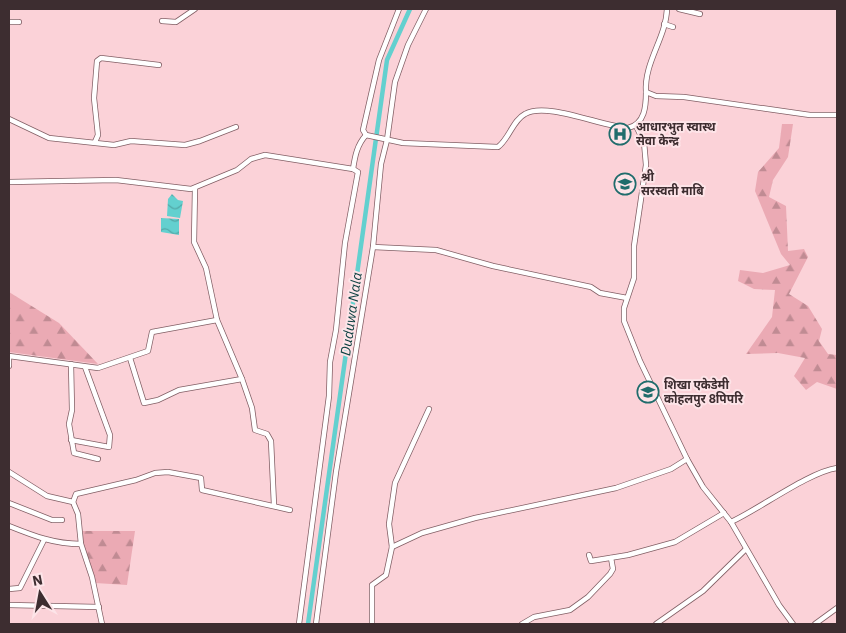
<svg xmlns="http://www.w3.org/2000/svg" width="846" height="633" viewBox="0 0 846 633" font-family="'IBM Plex Sans','Noto Sans Devanagari',sans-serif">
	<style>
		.forest { fill: url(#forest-firs) }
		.water { fill: url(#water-waves) }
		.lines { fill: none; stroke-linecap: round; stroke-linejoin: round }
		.canal { stroke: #63d0cf; stroke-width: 4.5 }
		.street-casing { stroke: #825f65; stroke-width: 6 }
		.street { stroke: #fff; stroke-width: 4.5 }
		.labels { text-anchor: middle; stroke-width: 4; stroke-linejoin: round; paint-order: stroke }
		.poi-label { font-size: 12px; font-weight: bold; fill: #3d2d30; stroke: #fde4e8; text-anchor: start }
		.water-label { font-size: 14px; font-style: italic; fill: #0a3e3f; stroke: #fde4e8 }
	</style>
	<defs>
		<pattern id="forest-firs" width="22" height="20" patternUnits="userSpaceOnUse" patternTransform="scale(1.25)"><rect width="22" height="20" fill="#ebaab4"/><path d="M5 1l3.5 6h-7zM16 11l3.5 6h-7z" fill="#c08b93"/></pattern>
		<pattern id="water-waves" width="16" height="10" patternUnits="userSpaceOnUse" patternTransform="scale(1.25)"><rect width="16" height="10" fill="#63d0cf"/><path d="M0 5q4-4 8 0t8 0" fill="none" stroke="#53a9a8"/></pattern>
	</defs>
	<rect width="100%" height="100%" fill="#fbd2d8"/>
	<g class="forest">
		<path d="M782,124H793L788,157L773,180L769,197L786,206L788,251L804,249L808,257L789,294L808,306L822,329L819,341L828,354L837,355V389L817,382L806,390L794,376L805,358L778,353L746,354L772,317L775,290L754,289L738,281L740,270L763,273L790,265L781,254L755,191L758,172L779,148Z"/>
		<path d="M9,292L59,323L98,364L9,352Z"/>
		<path d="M83,531H135L127,585L95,583L81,541Z"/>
	</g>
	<g class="water">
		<path d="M172,194L178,200L183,201L180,218L167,216L168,199Z"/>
		<path d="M161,218L179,219V235L161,232Z"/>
	</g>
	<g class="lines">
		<path class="canal" d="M308,624L387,60L410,9"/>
		<g class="street-casing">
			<g id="street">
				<path d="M679,9L700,14"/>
				<path d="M162,21L176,22L195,9"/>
				<path d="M9,22H19"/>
				<path d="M664,24L673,27"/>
				<path d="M646,92C644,62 666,38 667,9"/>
				<path d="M9,119L49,138L114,145L131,141L185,145L200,141L236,127"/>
				<path d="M636,126L644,142L646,165L634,246V278L624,308V321L640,361L687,459L703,487L731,522L779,605L793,624"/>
				<path d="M366,135L403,143L498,147C509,139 513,120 525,114C546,101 603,127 628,128C645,124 646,106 646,92L656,96L684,97L810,115H837"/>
				<path d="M366,135L363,130L379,60L399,9"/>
				<path d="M95,142L98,135L94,98L97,61L101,58L159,65"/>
				<path d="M353,169C355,156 357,145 366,135"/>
				<path d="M9,182L116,180L191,189L237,170L251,159L265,155L353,169L358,172L345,243L336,330L330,362L329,396L299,624"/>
				<path d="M373,247L436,250L493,266L591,287L600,293L627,298"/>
				<path d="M9,356L98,368L148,351L152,332L217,320"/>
				<path d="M130,358L144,403L158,400L179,390L242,379L217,320L206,268L194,242L195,188"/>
				<path d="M71,364L72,410L69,424L74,453L98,459"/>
				<path d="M9,366V356"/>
				<path d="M242,379L252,408L255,430L267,434L271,441L274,505"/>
				<path d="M71,440L109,447L110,435L85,367"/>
				<path d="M9,472L47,496L73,502L78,514L81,544L92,577L102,624"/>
				<path d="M73,502L76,494L136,480L155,473L168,472L201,478L202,490L290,510"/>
				<path d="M9,503L52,520H62"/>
				<path d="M731,522C761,508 809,472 837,468"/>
				<path d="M9,526C34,536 54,544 81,544"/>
				<path d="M392,547L422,533L475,518L616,488L671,469L687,459"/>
				<path d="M589,555L591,561L628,555L675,542L724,513"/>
				<path d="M9,589L20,588L44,540"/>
				<path d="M9,605L99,607"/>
				<path d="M316,624L336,472L373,247L381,164L387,140L395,82L408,45L426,9"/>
				<path d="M372,624V585L386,575L392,547L389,524L395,483L429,409"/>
				<path d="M522,624L534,617L570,610L588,597L610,574L613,569L611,558"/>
				<path d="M656,624L703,591L746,549"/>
				<path d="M815,624L837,608"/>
			</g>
		</g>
		<use href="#street" class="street"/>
	</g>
	<defs>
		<g id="hospital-ring" transform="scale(1.125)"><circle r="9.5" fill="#fde4e8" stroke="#206c6c" stroke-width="1.5"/><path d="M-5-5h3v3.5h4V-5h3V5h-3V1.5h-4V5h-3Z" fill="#206c6c"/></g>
		<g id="school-ring" transform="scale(1.125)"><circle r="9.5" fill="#fde4e8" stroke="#206c6c" stroke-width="1.5"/><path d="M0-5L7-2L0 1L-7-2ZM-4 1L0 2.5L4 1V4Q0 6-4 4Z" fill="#206c6c"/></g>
	</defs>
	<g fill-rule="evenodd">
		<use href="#hospital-ring" x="620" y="134"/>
		<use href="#school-ring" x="625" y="184"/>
		<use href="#school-ring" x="648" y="392"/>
	</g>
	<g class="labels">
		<g class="poi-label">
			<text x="636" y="131">आधारभुत स्वास्थ<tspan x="636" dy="14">सेवा केन्द्र</tspan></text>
			<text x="641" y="181">श्री<tspan x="641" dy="14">सरस्वती माबि</tspan></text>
			<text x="664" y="389">शिखा एकेडेमी<tspan x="664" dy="14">कोहलपुर 8पिपरि</tspan></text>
		</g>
		<g class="water-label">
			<text transform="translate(351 314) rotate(-82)" y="5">Duduwa Nala</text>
		</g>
	</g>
	<rect width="846" height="633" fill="none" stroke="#3d2d30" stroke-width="20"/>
	<g transform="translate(40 593) rotate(349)" stroke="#fde4e8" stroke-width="4" paint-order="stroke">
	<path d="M0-4L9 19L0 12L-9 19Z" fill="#3d2d30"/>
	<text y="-8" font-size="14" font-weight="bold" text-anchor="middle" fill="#3d2d30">N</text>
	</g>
</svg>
